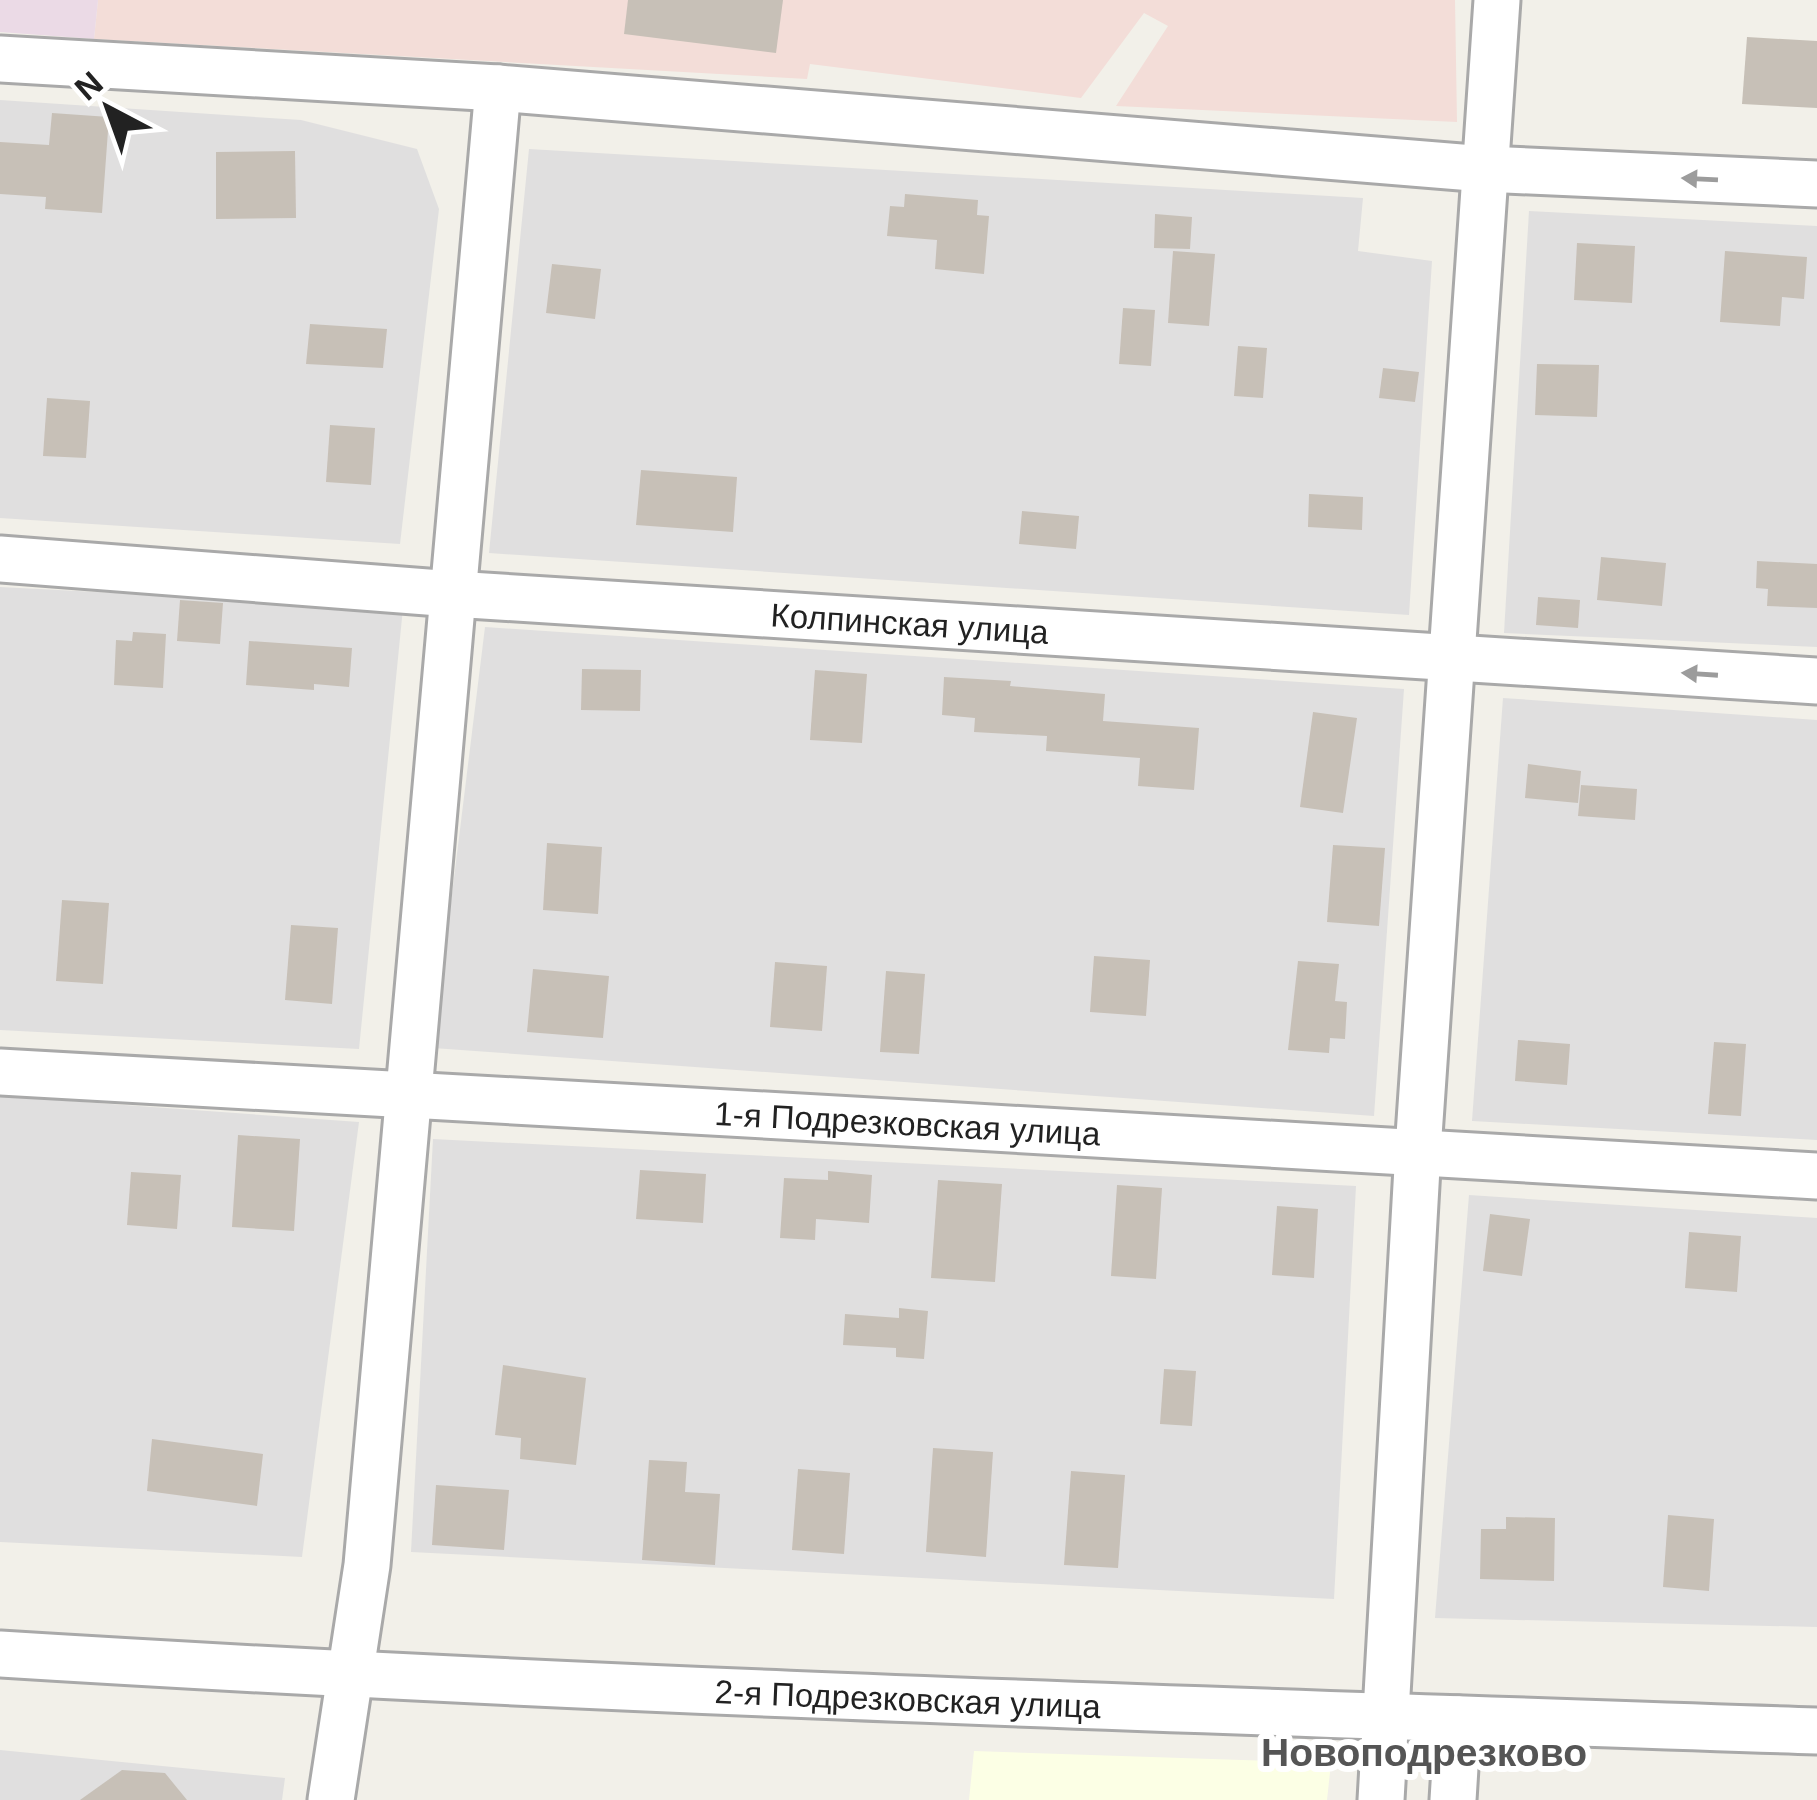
<svg xmlns="http://www.w3.org/2000/svg" width="1817" height="1800" viewBox="0 0 1817 1800" font-family="Helvetica,sans-serif">
	<style>
		.residential { fill: #e0dfdf }
		.commercial { fill: #f3ddd8 }
		.industrial { fill: #ebdae6 }
		.education { fill: #fcffe5 }
		.building { fill: #c7c0b7 }
		.lines { fill: none; stroke-linecap: round; stroke-linejoin: round }
		.minor-casing { stroke: #a9a9a9; stroke-width: 51 }
		.minor { stroke: #fff; stroke-width: 45 }
		.oneway { fill: #9c9c9c }
		.labels { text-anchor: middle; stroke-width: 12; stroke-linejoin: round; paint-order: stroke }
		.street-label { font-size: 33px; fill: #222; stroke: #fff }
		.quarter-label { font-size: 39px; font-weight: bold; fill: #555; stroke: #fff }
	</style>
	<rect width="100%" height="100%" fill="#f2f0e9"/>
	<g class="residential">
		<path d="M0,100L301,120L417,149L439,209L400,544L0,518Z"/>
		<path d="M529,149L1363,198L1358,251L1432,261L1409,615L489,553Z"/>
		<path d="M1529,211L1817,226V647L1504,633Z"/>
		<path d="M0,587L403,608L359,1049L0,1030Z"/>
		<path d="M485,627L1404,689L1374,1116L433,1048Z"/>
		<path d="M1503,698L1817,720V1140L1472,1121Z"/>
		<path d="M0,1096L359,1122L302,1557L0,1542Z"/>
		<path d="M433,1139L1356,1186L1334,1599L411,1552Z"/>
		<path d="M1469,1195L1817,1218V1627L1435,1618Z"/>
		<path d="M0,1750L285,1778L282,1800H0Z"/>
	</g>
	<path class="commercial" d="M98,0H1455L1457,122L1116,106L1168,26L1144,13L1081,98L810,64L807,79L94,39Z"/>
	<path class="industrial" d="M0,0H98L94,39L0,32Z"/>
	<path class="education" d="M974,1751L1331,1763L1327,1800H969Z"/>
	<g class="building">
		<path d="M628,0H783L776,53L624,34Z"/>
		<path d="M1747,37L1817,41V108L1742,104Z"/>
		<path d="M52,113L109,117L102,213L45,209L46,197L0,194V142L49,145Z"/>
		<path d="M295,151L296,218L216,219V152Z"/>
		<path d="M905,194L978,200L977,215L989,216L984,274L935,269L937,240L887,236L890,206L904,207Z"/>
		<path d="M1155,214L1192,217L1190,249L1154,248Z"/>
		<path d="M1577,243L1635,246L1632,303L1574,300Z"/>
		<path d="M1173,251L1215,254L1209,326L1168,323Z"/>
		<path d="M1725,251L1807,257L1804,299L1782,297L1780,326L1720,322Z"/>
		<path d="M552,264L601,269L595,319L546,313Z"/>
		<path d="M1123,308L1155,310L1151,366L1119,364Z"/>
		<path d="M310,324L387,329L383,368L306,364Z"/>
		<path d="M1238,346L1267,348L1263,398L1234,396Z"/>
		<path d="M1537,364L1599,365L1597,417L1535,415Z"/>
		<path d="M1383,368L1419,372L1415,402L1379,398Z"/>
		<path d="M47,398L90,401L86,458L43,456Z"/>
		<path d="M330,425L375,428L371,485L326,482Z"/>
		<path d="M641,470L737,477L733,532L636,525Z"/>
		<path d="M1309,494L1363,497L1362,530L1308,527Z"/>
		<path d="M1022,511L1079,516L1076,549L1019,544Z"/>
		<path d="M1601,557L1666,563L1662,606L1597,600Z"/>
		<path d="M1757,561L1817,564V608L1767,606L1768,589L1756,588Z"/>
		<path d="M1538,597L1580,600L1578,628L1536,625Z"/>
		<path d="M180,600L223,603L220,644L177,641Z"/>
		<path d="M133,632L166,634L163,688L114,685L116,640L132,641Z"/>
		<path d="M249,641L352,648L349,687L314,684V690L246,685Z"/>
		<path d="M582,669L641,670L640,711L581,710Z"/>
		<path d="M815,670L867,674L862,743L810,740Z"/>
		<path d="M944,677L1011,681L1010,686L1105,694L1103,721L1199,728L1194,790L1138,786L1140,758L1046,751L1047,736L974,732L975,718L942,715Z"/>
		<path d="M1313,712L1357,718L1343,813L1300,807Z"/>
		<path d="M1528,764L1581,771L1578,803L1525,798Z"/>
		<path d="M1581,785L1637,789L1635,820L1578,816Z"/>
		<path d="M547,843L602,847L598,914L543,910Z"/>
		<path d="M1333,845L1385,848L1379,926L1327,922Z"/>
		<path d="M62,900L109,903L103,984L56,981Z"/>
		<path d="M291,925L338,928L332,1004L285,1000Z"/>
		<path d="M1094,956L1150,960L1146,1016L1090,1012Z"/>
		<path d="M1298,961L1339,964L1335,1001L1347,1002L1345,1039L1330,1038L1329,1053L1288,1050Z"/>
		<path d="M775,962L827,966L822,1031L770,1027Z"/>
		<path d="M533,969L609,976L603,1038L527,1032Z"/>
		<path d="M886,971L925,974L919,1054L880,1052Z"/>
		<path d="M1518,1040L1570,1044L1567,1085L1515,1081Z"/>
		<path d="M1714,1042L1746,1044L1741,1116L1708,1114Z"/>
		<path d="M238,1135L300,1139L294,1231L232,1227Z"/>
		<path d="M640,1170L706,1174L703,1223L636,1219Z"/>
		<path d="M828,1171L872,1175L869,1223L816,1219L815,1240L780,1238L784,1178L828,1180Z"/>
		<path d="M131,1172L181,1175L177,1229L127,1225Z"/>
		<path d="M938,1180L1002,1184L995,1282L931,1278Z"/>
		<path d="M1117,1185L1162,1188L1156,1279L1111,1276Z"/>
		<path d="M1277,1206L1318,1209L1314,1278L1272,1275Z"/>
		<path d="M1490,1214L1530,1219L1522,1276L1483,1271Z"/>
		<path d="M1689,1232L1741,1236L1737,1292L1685,1288Z"/>
		<path d="M899,1308L928,1311L924,1359L896,1357V1348L843,1345L845,1314L899,1318Z"/>
		<path d="M503,1365L586,1378L576,1465L520,1459L521,1438L495,1435Z"/>
		<path d="M1164,1369L1196,1371L1192,1426L1160,1424Z"/>
		<path d="M152,1439L263,1454L257,1506L147,1491Z"/>
		<path d="M933,1448L993,1452L986,1557L926,1552Z"/>
		<path d="M649,1460L687,1462L685,1492L720,1494L715,1565L642,1560Z"/>
		<path d="M798,1469L850,1473L844,1554L792,1550Z"/>
		<path d="M1071,1471L1125,1475L1118,1568L1064,1565Z"/>
		<path d="M436,1485L509,1490L504,1550L432,1545Z"/>
		<path d="M1668,1515L1714,1519L1709,1591L1663,1587Z"/>
		<path d="M1506,1517L1555,1518L1554,1581L1480,1579L1481,1529H1506Z"/>
		<path d="M122,1770L165,1773L187,1800H80Z"/>
	</g>
	<g class="lines">
		<g class="minor-casing">
			<g id="minor">
				<path d="M0,59L498,88L1485,169L1817,184"/>
				<path id="s1" d="M0,559L453,594L1817,681"/>
				<path id="s2" d="M0,1072C605,1110 1212,1136 1817,1176"/>
				<path id="s3" d="M0,1654C605,1692 1211,1710 1817,1731"/>
				<path d="M331,1800L367,1565L498,88"/>
				<path d="M1381,1800L1418,1150L1497,0"/>
				<path d="M1453,1800L1458,1719"/>
			</g>
		</g>
		<use href="#minor" class="minor"/>
	</g>
	<defs><path id="oneway-solid" d="M-6-.8H1V-3.2L6.5 0L1 3.2V.8H-6Z" transform="scale(3)"/></defs>
	<g class="oneway">
		<use href="#oneway-solid" transform="translate(1700 179) rotate(-177)"/>
		<use href="#oneway-solid" transform="translate(1700 674) rotate(-176)"/>
	</g>
	<g class="labels">
		<g class="street-label">
			<text dy="12" stroke="none"><textPath href="#s1" startOffset="912">Колпинская улица</textPath></text>
			<text dy="12" stroke="none"><textPath href="#s2" startOffset="909">1-я Подрезковская улица</textPath></text>
			<text dy="12" stroke="none"><textPath href="#s3" startOffset="909">2-я Подрезковская улица</textPath></text>
		</g>
		<g class="quarter-label">
			<text x="1424" y="1766">Новоподрезково</text>
		</g>
	</g>
	<g transform="translate(108 108) rotate(319)" stroke="#ffffff" stroke-width="9" paint-order="stroke">
	<path d="M0-9L21 45L0 30L-21 45Z" fill="#222222"/>
	<text y="-18" font-size="33" font-weight="bold" text-anchor="middle" fill="#222222">N</text>
	</g>
</svg>
